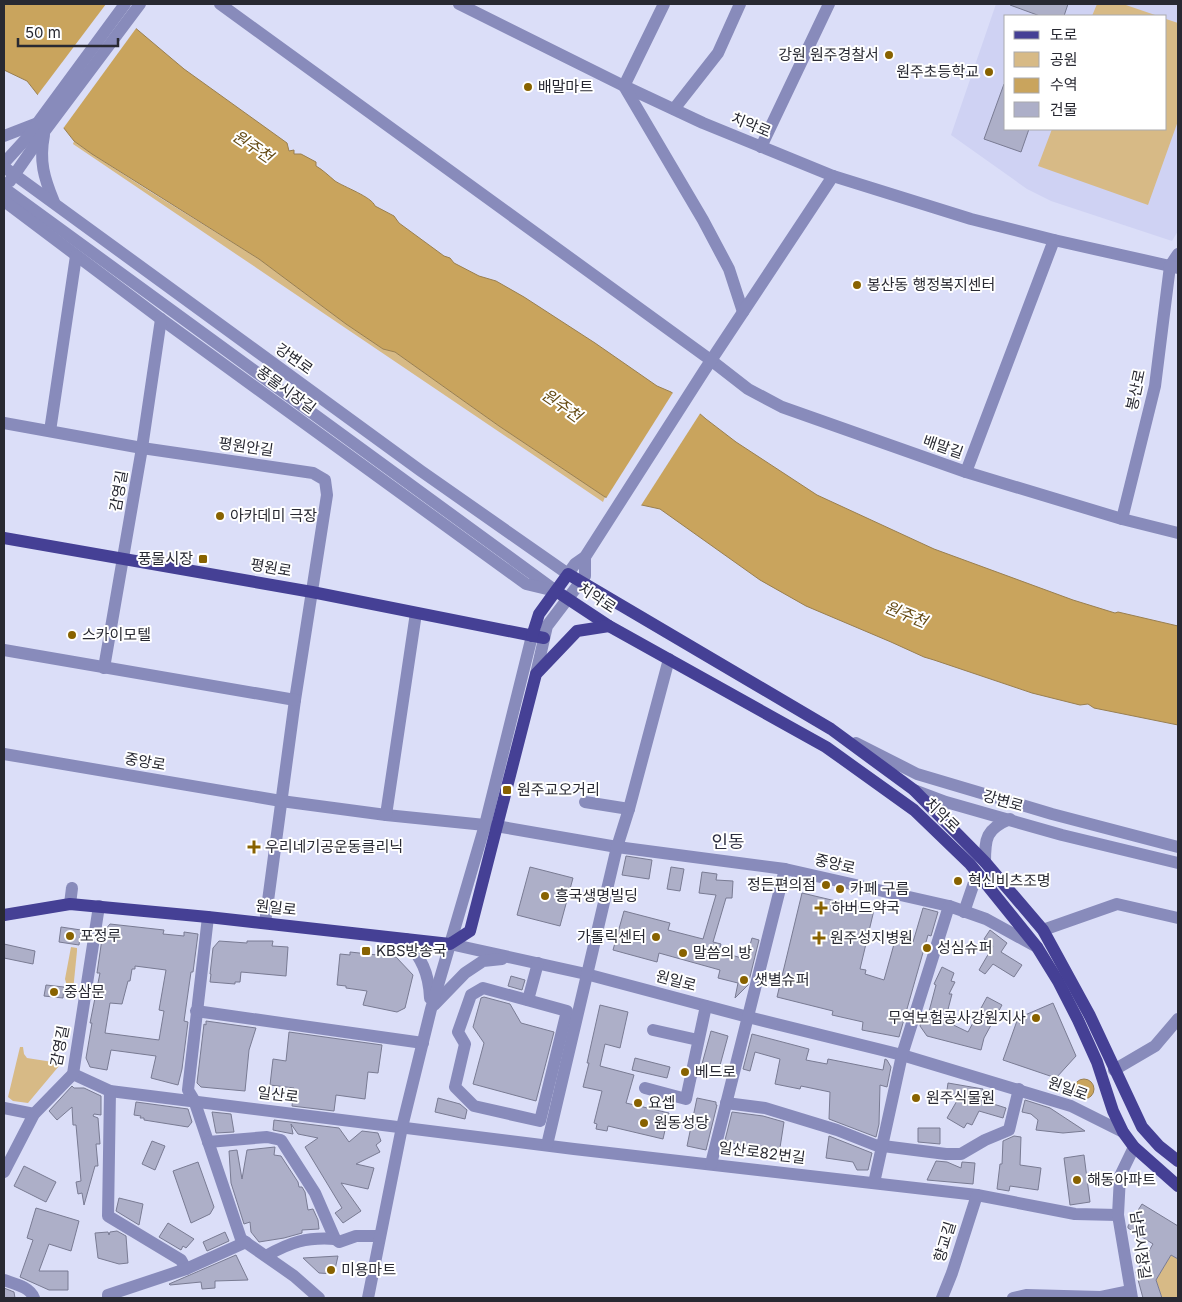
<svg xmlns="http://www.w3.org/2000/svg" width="1182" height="1302" viewBox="0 0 1182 1302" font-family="Inter,'Noto Sans KR',sans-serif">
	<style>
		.built { fill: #cfd2f3; fill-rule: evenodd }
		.green { fill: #d7ba86 }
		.water { fill: #c9a45d; stroke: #997f50 }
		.pier { fill: #dbdef8 }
		.building { fill: #adafc8; stroke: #797b93; fill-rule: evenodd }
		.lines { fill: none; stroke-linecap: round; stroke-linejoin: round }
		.minor { stroke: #888bbb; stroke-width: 12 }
		.major { stroke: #454095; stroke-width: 12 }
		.poi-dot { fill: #886200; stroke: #fff; stroke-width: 2 }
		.labels { text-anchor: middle; stroke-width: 4; stroke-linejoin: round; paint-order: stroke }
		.poi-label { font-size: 15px; fill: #282932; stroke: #fff; text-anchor: start }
		.street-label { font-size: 15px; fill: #282932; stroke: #fff }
		.water-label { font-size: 16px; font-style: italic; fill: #654b15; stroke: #fff }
		.quarter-label { font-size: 18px; fill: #2f3044; stroke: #fff }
	</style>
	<rect width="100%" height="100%" fill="#dbdef8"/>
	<path class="built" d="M996,4H1178V231L1172,241L1051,201L1027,189L951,135ZM1006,16H1166V129H1006Z"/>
	<g class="green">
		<path d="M1097,4H1123L1158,16H1092Z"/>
		<path d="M1166,19L1178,23V121L1148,205L1038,166L1052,129H1166Z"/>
		<path d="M74,141L92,154L146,189L259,259L346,324L383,349L395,352L499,426L605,497L603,502L73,144Z"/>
		<path d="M71,947L77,948V951L73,991L68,990L65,979Z"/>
		<path d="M20,1047H23L24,1054L27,1058L59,1063V1066L28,1103L13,1101L8,1097Z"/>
		<path d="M1171,1255L1178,1259V1298H1162L1156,1280Z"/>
	</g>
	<g class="water">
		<path d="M4,4H107L184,69L287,143L289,151L294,150V154H301L316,162V166C323,170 329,176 335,181C344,187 372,197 375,206L394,216L399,223L444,256L450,258L454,263L479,276L496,281L524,297L595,343L657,386L671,392L692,407L706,419L736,442L817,495L934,549L1073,600L1115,613L1118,612L1178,626V725L1094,708L1088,704L1080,705L1032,693L934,660L924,657L891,642L806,606L760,580L660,509L605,497L499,426L395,352L383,349L346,324L259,259L92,154L74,141L27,81L4,70Z"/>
		<circle cx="1084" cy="1089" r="10"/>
	</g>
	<g class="pier">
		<path d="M106,4H111L137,27L62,130L36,97Z"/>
		<path d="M674,391L701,412L640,507L605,500Z"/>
	</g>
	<g class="building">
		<path d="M1010,4H1068L1064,16H1040L1010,5Z"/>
		<path d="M1004,84H1006V129H1029L1021,152L984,139Z"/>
		<path d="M626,856L652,860L649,879L622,875Z"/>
		<path d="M530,867L573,878L560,926L517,915Z"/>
		<path d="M671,867L684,869L680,891L667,889Z"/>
		<path d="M702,872L717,874L716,880L733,881L732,898H726L713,942L721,944L719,952L746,959L752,938L759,940L748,985L735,998L738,983L718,978L720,970L659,953L657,962L613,950L624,911L670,923L668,930L703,939L716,895L699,893Z"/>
		<path d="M802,893L874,910L860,969L866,970L865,974L884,980L896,937L913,942L923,908L938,912L931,936L928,935L899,1037L862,1030L863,1022L832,1015L833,1011L777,997Z"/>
		<path d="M110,924L164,930L163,934L184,936V932L198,934L193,972H191L184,1021L188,1022L182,1069L178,1085L151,1078L156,1056L111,1050L107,1070L90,1067L86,1058L92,1023H90L100,973H97L103,932ZM135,966L166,970L159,1010L164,1011L159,1040L105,1033L110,1003L122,1004L128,981H130L132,969H135Z"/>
		<path d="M61,927L81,930L79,945L59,942Z"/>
		<path d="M990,930L1007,943L1001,952L1022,965L1014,977L993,964L985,974L979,970L993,946L984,939Z"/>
		<path d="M219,941L247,943V941H273L272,946L288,947L286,976L241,972L240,982H235V984L210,982L211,974H210L213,948Z"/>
		<path d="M4,944L35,951L33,964L4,958Z"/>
		<path d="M350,952L396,957L413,975L405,1008L397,1012L363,1005L367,991L346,988V986L337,985L340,954L350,955Z"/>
		<path d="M942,967L954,973L951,981L955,982L949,994H952L945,1021L968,1032L987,997L1002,1005L984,1038L981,1050L927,1036L920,1026L922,1017L927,1019L936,985L934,984Z"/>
		<path d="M511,976L525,980L522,990L508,986Z"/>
		<path d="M46,985L64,987L63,998L44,996Z"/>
		<path d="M484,997L510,1004L521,1023L554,1032L536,1101L473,1084L484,1043L473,1027L481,998Z"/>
		<path d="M1053,1003L1076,1056L1056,1078L1003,1060L1018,1018Z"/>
		<path d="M600,1005L628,1012L620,1048L605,1044L600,1066L634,1075L626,1103L669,1113L663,1139L608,1126L607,1131L596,1129L597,1124L594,1123L602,1091L583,1087L589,1063H587Z"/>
		<path d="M206,1021L256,1028L249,1050L245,1091L201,1087L197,1083L204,1024L206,1025Z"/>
		<path d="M711,1031L728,1036L719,1069L702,1064Z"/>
		<path d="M289,1032L382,1045L378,1073L368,1072L365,1099L336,1095L334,1111L292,1106L294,1088L270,1085L273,1059L286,1061Z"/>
		<path d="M752,1034L809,1049L806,1060L827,1064L828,1059L883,1070L885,1059L887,1060L891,1067L887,1087L880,1085L879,1124L876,1137L829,1119L830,1092L801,1086L800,1089L775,1084L780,1059L755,1052L750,1071L743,1069Z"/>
		<path d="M635,1058L670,1067L667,1078L632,1070Z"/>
		<path d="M948,1083L983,1089L981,1100L1006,1108L1003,1118L979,1111L972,1125L967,1123L964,1128L947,1118L958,1099L946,1097Z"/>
		<path d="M72,1086L74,1088H84L101,1096V1115L94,1114L93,1116L98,1118L100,1144H96L98,1166H95L84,1205L82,1193L78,1194L76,1182L81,1181L76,1125H73L72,1107L57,1120L49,1111Z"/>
		<path d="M438,1098L460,1104L467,1110L465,1119L435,1112Z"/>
		<path d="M697,1098L716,1102V1105H717L706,1150L687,1146Z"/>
		<path d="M1025,1100L1050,1108L1085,1131L1063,1133L1036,1130L1038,1120L1031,1114L1022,1112Z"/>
		<path d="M136,1102L188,1109L192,1122L188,1127L144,1120V1118H140L141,1116L134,1115Z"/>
		<path d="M212,1112L231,1114L234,1132L216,1133Z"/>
		<path d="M732,1112L763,1116L784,1122L779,1154L747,1148L725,1140Z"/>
		<path d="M274,1120L339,1128L349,1142L362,1131L378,1133L381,1141L376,1145L380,1152L356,1164L374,1168L368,1189L341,1183L361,1211L343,1223L335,1213L342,1208L305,1147L318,1138L298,1134L291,1124L293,1134L273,1130Z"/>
		<path d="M918,1128H940V1144L918,1142Z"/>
		<path d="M829,1136L872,1153L868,1170H857L853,1162L826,1158Z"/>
		<path d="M1014,1136L1021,1137L1020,1165L1041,1168L1038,1190L1010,1186L1009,1191L997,1189L1000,1164H1002L1003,1141Z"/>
		<path d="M152,1141L165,1146L155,1170L142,1164Z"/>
		<path d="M275,1147L274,1155L281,1156L298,1182L299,1187H302L305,1192L308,1210L313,1209L318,1220L319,1229L302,1230V1233L284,1238L259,1242L251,1232L250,1222L244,1224L231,1183L229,1151L237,1150L242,1179L247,1150Z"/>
		<path d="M1084,1155L1090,1202L1070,1205L1064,1158Z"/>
		<path d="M936,1161L947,1162L961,1168L962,1162L975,1163L973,1184L927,1180Z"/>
		<path d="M198,1162L214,1207L210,1214L191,1223L173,1171Z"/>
		<path d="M24,1166L56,1182L46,1202L14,1186Z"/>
		<path d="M119,1198L143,1204L139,1225L116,1211Z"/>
		<path d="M1142,1204L1178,1226V1259L1171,1255L1156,1280L1162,1298H1143L1137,1276L1136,1272L1153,1244L1128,1228V1226Z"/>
		<path d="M36,1208L79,1221L71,1251L49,1244L39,1271H68V1290H49L20,1277L33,1240L27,1238Z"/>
		<path d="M168,1223L194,1239L186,1248L183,1246L181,1250L159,1237Z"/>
		<path d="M117,1231L126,1236L128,1263L119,1264L98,1258L95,1233L108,1232L109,1235L110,1232Z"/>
		<path d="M225,1232L229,1241L207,1251L203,1242Z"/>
		<path d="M236,1255L248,1280L215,1281V1288L202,1289L201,1282L170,1285L169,1284L176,1281Z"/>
		<path d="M338,1256L334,1274L319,1273L303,1258Z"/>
		<path d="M4,1288L14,1292L15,1298H4Z"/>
	</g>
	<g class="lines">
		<g class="minor">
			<path d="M220,4L712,361L748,389L782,407L966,472L1122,519L1178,533"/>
			<path d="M459,4L624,86L703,123L833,176L971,219L1054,240L1170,266L1178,254"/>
			<path d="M664,4L624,86L703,220L729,269L743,312"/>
			<path d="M674,109L718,53L740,4"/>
			<path d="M44,135C39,161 44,178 54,202"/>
			<path d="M4,136L35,124"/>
			<path d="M761,147L829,4"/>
			<path d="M4,163L25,140L125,4"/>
			<path d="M4,167L421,471L568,574L575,564L585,557L704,371L833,176"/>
			<path d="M10,181L44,132L140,4"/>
			<path d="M4,188L556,591"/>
			<path d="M4,201L161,319L526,584L551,590"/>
			<path d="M4,423L142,448L313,473L325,480L327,495L295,700L265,923"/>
			<path d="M50,431L76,256"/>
			<path d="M966,472L1054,240"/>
			<path d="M1122,519L1155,386L1170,266L1178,268"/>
			<path d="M4,650L295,700"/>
			<path d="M104,668L142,448L161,319"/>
			<path d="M536,674L547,626L585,576V557"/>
			<path d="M856,743L917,774L1052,814L1178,847"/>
			<path d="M4,754L281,801L386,815L485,825"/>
			<path d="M914,790L946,802L1062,835L1178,863"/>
			<path d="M585,802L629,809"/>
			<path d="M386,815L416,613"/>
			<path d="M496,826L617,847L785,869L949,906L986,919L1037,947"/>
			<path d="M985,862C985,838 986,829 1010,819"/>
			<path d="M70,904L72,888"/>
			<path d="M964,912L977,874"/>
			<path d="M208,917L188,1090L194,1100L241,1239L294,1276L319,1298"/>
			<path d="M1043,930L1117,904L1178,918"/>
			<path d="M406,939C421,959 429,972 430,998"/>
			<path d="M450,944L586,974L748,1017L902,1055L1071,1106L1123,1132"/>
			<path d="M483,988L567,1011L540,1121L474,1106L455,1087L465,1044L458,1032L471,995Z"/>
			<path d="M528,1000L538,963"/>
			<path d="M434,1005L465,973L483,961L502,959"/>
			<path d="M196,1011L423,1043"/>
			<path d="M653,1030L698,1040"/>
			<path d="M1114,1070L1155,1046L1178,1019"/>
			<path d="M73,1074L110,1091L574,1149L977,1195L1075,1214L1118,1215"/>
			<path d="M645,1088L686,1099L706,1006"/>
			<path d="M110,1091L108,1216L181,1260L186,1269"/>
			<path d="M726,1103L765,1108L837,1130L875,1145L946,1154H961L985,1140L1009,1130L1019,1089"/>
			<path d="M4,1108L34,1114"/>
			<path d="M208,1142L267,1137L281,1140L315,1193L335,1239L339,1242L356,1236H380"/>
			<path d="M547,1145L617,847L629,809L669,659"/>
			<path d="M711,1164L785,869"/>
			<path d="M4,1172L34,1114L73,1074L99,906"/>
			<path d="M874,1183L902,1055L949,906"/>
			<path d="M266,1256C290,1242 307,1237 335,1239"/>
			<path d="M4,1280C15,1284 30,1287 34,1298"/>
			<path d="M108,1298V1295L186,1269L246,1242"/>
			<path d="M368,1298L402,1127L431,1009L485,825L532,636"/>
			<path d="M942,1298L952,1273L977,1195"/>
			<path d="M1013,1298L1026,1295L1101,1297L1130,1291"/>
			<path d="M1132,1298L1118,1215L1120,1176L1134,1147"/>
		</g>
		<g class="major">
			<path d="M4,538L312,592L544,638"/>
			<path d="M556,591L609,626L826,747L914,810L970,864L1037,947L1058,981L1078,1020L1097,1062L1113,1111L1123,1132L1134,1147L1178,1186"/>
			<path d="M532,636L539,614L568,574L831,729L914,790L985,862L1043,930L1090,1016L1142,1127L1159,1146L1178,1161"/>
			<path d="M4,915L70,904L208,917L450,944L470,931L536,674L577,631L609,626"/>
		</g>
	</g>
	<g class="poi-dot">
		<circle cx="889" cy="55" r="5"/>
		<circle cx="989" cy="72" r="5"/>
		<circle cx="528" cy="87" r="5"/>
		<circle cx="857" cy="285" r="5"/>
		<circle cx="220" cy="516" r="5"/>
		<rect x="198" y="554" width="10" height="10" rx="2.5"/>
		<circle cx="72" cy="635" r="5"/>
		<rect x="502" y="785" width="10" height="10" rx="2.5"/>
		<path d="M251.5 839.5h5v5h5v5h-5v5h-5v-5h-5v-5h5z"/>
		<circle cx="958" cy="881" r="5"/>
		<circle cx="826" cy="885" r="5"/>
		<circle cx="840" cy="889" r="5"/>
		<circle cx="545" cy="896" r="5"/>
		<path d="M818.5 900.5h5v5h5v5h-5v5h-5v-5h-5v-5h5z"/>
		<circle cx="70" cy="936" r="5"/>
		<circle cx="656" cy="937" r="5"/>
		<path d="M816.5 930.5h5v5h5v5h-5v5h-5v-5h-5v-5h5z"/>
		<circle cx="927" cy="948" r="5"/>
		<rect x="361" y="946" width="10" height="10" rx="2.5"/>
		<circle cx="683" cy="953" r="5"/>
		<circle cx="744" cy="980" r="5"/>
		<circle cx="54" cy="992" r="5"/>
		<circle cx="1036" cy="1018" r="5"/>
		<circle cx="685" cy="1072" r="5"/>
		<circle cx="916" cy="1098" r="5"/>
		<circle cx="638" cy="1103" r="5"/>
		<circle cx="644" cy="1123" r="5"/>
		<circle cx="1077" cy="1180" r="5"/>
		<circle cx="331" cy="1270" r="5"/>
	</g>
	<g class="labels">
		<g class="poi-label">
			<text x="879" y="60" text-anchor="end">강원 원주경찰서</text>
			<text x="979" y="77" text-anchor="end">원주초등학교</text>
			<text x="538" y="92">배말마트</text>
			<text x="867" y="290">봉산동 행정복지센터</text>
			<text x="230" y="521">아카데미 극장</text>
			<text x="193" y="564" text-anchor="end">풍물시장</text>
			<text x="82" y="640">스카이모텔</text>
			<text x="517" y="795">원주교오거리</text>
			<text x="265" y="852">우리네기공운동클리닉</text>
			<text x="968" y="886">혁신비츠조명</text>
			<text x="816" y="890" text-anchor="end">정든편의점</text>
			<text x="850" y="894">카페 구름</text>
			<text x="555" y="901">흥국생명빌딩</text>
			<text x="831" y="913">하버드약국</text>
			<text x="80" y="941">포정루</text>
			<text x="646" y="942" text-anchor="end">가톨릭센터</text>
			<text x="830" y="943">원주성지병원</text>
			<text x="937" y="953">성심슈퍼</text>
			<text x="376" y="956">KBS방송국</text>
			<text x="693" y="958">말씀의 방</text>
			<text x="754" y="985">샛별슈퍼</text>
			<text x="64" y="997">중삼문</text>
			<text x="1026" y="1023" text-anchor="end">무역보험공사강원지사</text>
			<text x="695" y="1077">베드로</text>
			<text x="926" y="1103">원주식물원</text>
			<text x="648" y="1108">요셉</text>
			<text x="654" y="1128">원동성당</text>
			<text x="1087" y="1185">해동아파트</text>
			<text x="341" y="1275">미용마트</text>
		</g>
		<g class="street-label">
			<text transform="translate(751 125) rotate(22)" y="5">치악로</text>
			<text transform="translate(294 359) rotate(36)" y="5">강변로</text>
			<text transform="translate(286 390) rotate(36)" y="5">풍물시장길</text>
			<text transform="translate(1136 390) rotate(-78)" y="5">봉산로</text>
			<text transform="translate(246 447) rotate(8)" y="5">평원안길</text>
			<text transform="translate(943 447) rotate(19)" y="5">배말길</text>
			<text transform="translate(119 491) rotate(-80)" y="5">감영길</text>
			<text transform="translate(271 568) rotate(10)" y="5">평원로</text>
			<text transform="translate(597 598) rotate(33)" y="5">치악로</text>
			<text transform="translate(145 762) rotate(10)" y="5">중앙로</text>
			<text transform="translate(1003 801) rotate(16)" y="5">강변로</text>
			<text transform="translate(942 815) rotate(44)" y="5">치악로</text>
			<text transform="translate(835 864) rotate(13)" y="5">중앙로</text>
			<text transform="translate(276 908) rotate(6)" y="5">원일로</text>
			<text transform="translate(676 981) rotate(15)" y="5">원일로</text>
			<text transform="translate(60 1046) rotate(-79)" y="5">감영길</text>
			<text transform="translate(1068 1089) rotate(20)" y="5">원일로</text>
			<text transform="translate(278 1095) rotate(7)" y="5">일산로</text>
			<text transform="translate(762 1153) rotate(7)" y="5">일산로82번길</text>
			<text transform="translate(945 1242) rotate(-73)" y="5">향교길</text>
			<text transform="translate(1140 1245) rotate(82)" y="5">남부시장길</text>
		</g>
		<g class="water-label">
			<text transform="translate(253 146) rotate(34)" y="6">원주천</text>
			<text transform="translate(562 405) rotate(35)" y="6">원주천</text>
			<text transform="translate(906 614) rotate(22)" y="6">원주천</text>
		</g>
		<g class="quarter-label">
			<text x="728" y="848">인동</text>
		</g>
	</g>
	<rect width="1182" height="1302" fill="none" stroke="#282932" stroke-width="10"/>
	<rect x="1004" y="15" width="162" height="115" fill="#ffffff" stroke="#a9a9ad"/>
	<rect x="1014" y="31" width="25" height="8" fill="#454095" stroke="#a9a9ad"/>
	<text x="1050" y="40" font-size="15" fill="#282932">도로</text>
	<rect x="1014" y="52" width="25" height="15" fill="#d7ba86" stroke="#a9a9ad"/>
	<text x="1050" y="65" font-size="15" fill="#282932">공원</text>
	<rect x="1014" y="78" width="25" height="15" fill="#c9a45d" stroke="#a9a9ad"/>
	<text x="1050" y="90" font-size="15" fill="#282932">수역</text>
	<rect x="1014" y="102" width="25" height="15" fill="#adafc8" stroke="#a9a9ad"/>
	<text x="1050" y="115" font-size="15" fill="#282932">건물</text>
	<path d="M18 38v8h100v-8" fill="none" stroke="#282932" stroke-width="2.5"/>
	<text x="25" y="38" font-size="15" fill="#282932" stroke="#ffffff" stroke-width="4" paint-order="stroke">50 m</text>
</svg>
